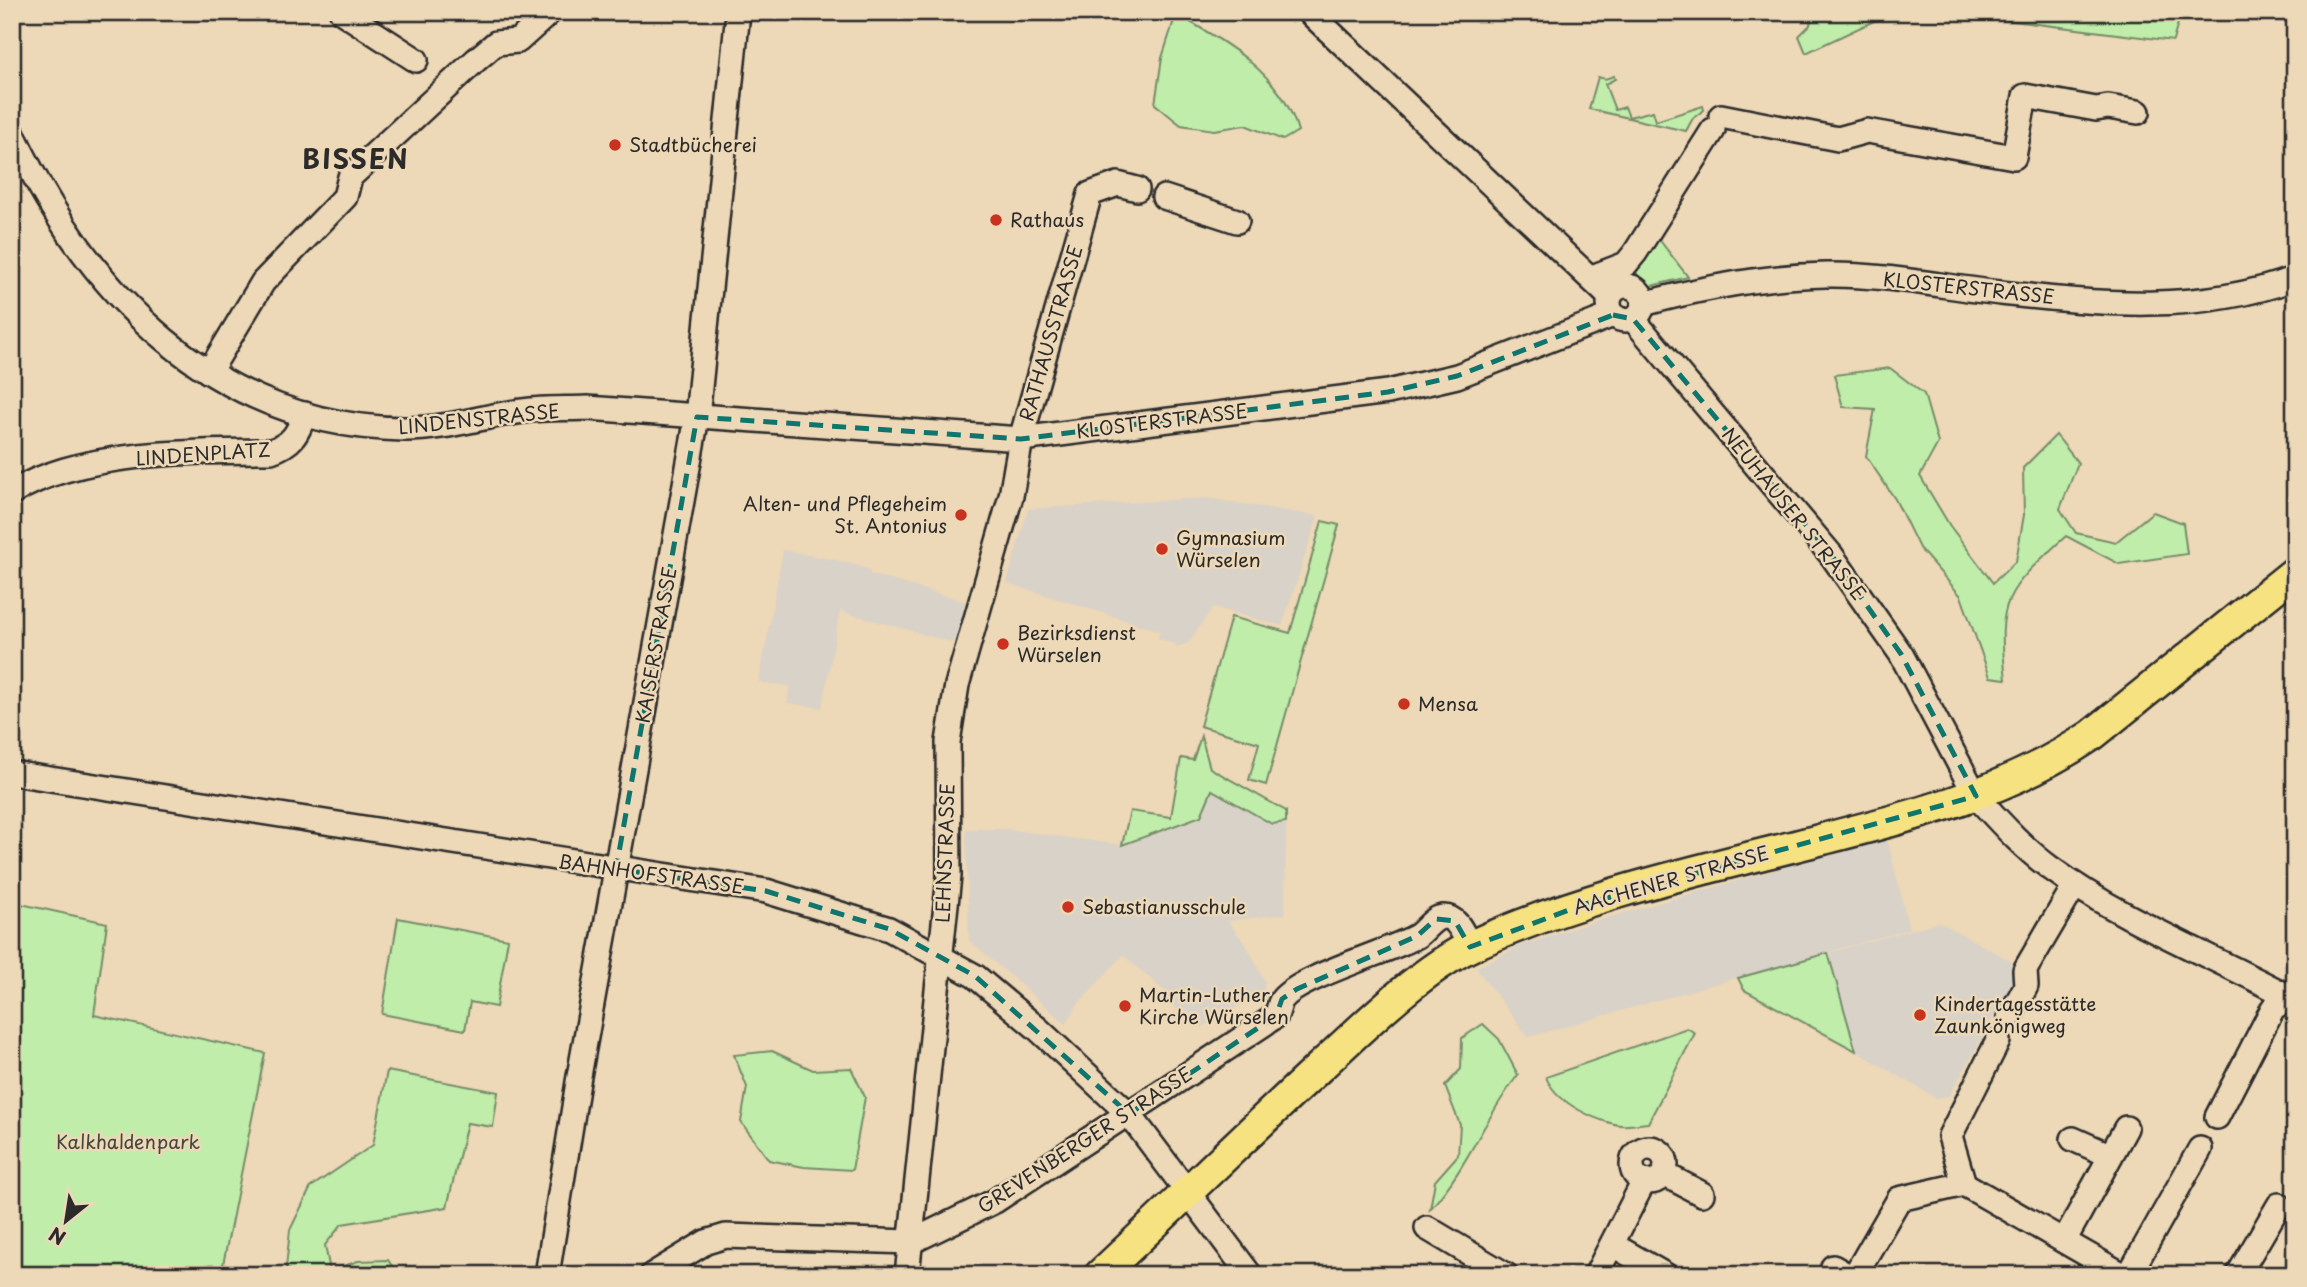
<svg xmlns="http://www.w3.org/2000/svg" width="2307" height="1287" viewBox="0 0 2307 1287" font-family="'Playpen Sans',sans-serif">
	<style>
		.built { fill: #d9d2c8 }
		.green { fill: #c0edaa; stroke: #768c6a; stroke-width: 2 }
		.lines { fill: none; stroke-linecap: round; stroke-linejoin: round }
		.minor-casing { stroke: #2b2b2b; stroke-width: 28 }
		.major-casing { stroke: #2b2b2b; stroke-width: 35 }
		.minor { stroke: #edd8b7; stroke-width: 23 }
		.major { stroke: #f7e281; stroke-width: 30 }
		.marked { fill: none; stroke: #0f766e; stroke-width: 5; stroke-dasharray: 14 9; stroke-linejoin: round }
		.poi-dot { fill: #c8321e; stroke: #edd8b7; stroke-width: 2.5 }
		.labels { text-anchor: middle; stroke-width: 5; stroke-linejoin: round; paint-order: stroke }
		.poi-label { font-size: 19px; fill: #2b2b2b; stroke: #edd8b7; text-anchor: start }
		.street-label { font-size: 19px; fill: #2b2b2b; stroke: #edd8b7 }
		.park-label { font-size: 19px; fill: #41483e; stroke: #edd8b7 }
		.district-label { font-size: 26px; font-weight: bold; letter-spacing: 2px; fill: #2b2b2b; stroke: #edd8b7 }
	</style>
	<rect width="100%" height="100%" fill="#edd8b7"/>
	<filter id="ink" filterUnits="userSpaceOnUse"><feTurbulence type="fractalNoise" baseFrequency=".0143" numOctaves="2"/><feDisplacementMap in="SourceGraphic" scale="14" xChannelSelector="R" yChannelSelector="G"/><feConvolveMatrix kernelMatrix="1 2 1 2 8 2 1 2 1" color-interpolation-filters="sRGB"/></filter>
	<g filter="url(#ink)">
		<g class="built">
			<path d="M1205,498L1318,516L1282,626L1213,607L1188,643L1175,648L1176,644L1158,639L1160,631L1007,583L1028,509Z"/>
			<path d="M783,550L845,562L870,570V574L966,602L955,643L840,611L822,708L787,703L790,686L759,682Z"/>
			<path d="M1211,790L1272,824L1286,822L1285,914L1228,921L1249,950L1265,982L1263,992L1200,1028L1164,998L1167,993L1123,955L1078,1004L1066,1024L969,940L966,829H1005L1122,845L1201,816Z"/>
			<path d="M1887,838L1909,929L1528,1037L1476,968L1522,945L1596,921Z"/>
			<path d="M1939,922L2011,961L2015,980L1949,1096L1936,1098L1856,1051L1828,953Z"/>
		</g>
		<g class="green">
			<path d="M1812,12H1893L1806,53L1799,36L1810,25Z"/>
			<path d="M1905,12H2181L2173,41L1997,19Z"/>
			<path d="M1176,14C1225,41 1282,74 1298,131L1283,140L1245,125L1214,130L1181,125L1155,104L1162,58Z"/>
			<path d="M1614,76L1615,79L1605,84L1615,110L1625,107L1629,117L1653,111L1656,121L1703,106L1704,110L1693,118L1686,131L1589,109L1598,77L1605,79Z"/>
			<path d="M1658,238L1688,277L1647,287L1640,281L1636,271Z"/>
			<path d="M1890,368L1924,394L1938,443L1920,476L1950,526L1993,583L2016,561L2024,515L2023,468L2056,435L2078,463L2060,509L2076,533L2116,542L2153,512L2183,523L2187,554L2119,564L2066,536C2007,590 1996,597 2006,679L1990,677L1961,596L1919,548L1895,499L1866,456L1875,409L1843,407L1834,375Z"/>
			<path d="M1322,521L1339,525L1266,785L1249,780L1259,743L1200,726L1231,617L1290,633Z"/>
			<path d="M1201,736L1210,768L1286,811V822L1272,824L1212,790L1201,816L1122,845L1130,811L1171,817L1181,758L1193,760Z"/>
			<path d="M12,902L107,923L94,1015L265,1053L221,1275H12Z"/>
			<path d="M398,918L508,939L496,1007L470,1002L465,1030L382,1014Z"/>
			<path d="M1828,953L1856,1051L1744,990L1738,978Z"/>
			<path d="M1483,1024L1499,1039L1518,1075C1485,1117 1467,1169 1430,1209L1435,1181L1458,1155L1460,1125L1445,1086L1461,1069L1462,1038Z"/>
			<path d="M1687,1028L1695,1033L1648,1123C1638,1124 1624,1127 1614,1124C1590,1118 1555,1101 1546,1077Z"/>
			<path d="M772,1051L813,1070L851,1068L865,1097L852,1170L804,1167L769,1160L741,1122L747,1087L734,1055Z"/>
			<path d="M387,1071L498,1092L493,1127L467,1123L447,1207L342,1224L325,1245L330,1271L358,1261L388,1260L398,1275H297L286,1268L290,1230L311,1187L373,1145Z"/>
		</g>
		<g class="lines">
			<g class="minor-casing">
				<g id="minor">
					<path d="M342,12L416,60"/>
					<path d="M1309,12L1610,297"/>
					<path d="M1721,116L1838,139L1867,131L2014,157L2025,96L2096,109L2108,107L2138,112"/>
					<path d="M12,132C88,294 213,425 403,429C442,430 484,416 523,411C544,408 566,409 587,408L1021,439L1388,392L1457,376L1613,315"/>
					<path d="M1164,197L1237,221"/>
					<path d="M1592,277L1626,264L1635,253L1713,130"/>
					<circle cx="1626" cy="303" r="17"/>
					<path d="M1643,304C1701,288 1765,276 1826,275C1885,274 1943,287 2001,293C2099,304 2201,314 2295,278"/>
					<path d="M1633,319L1832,556L1901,654L1976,796C1999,821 2022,847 2049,867C2124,922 2214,956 2295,1000"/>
					<path d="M209,372L263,282L345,197L350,177L476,60L496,43L518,41L550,12"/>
					<path d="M12,493C77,451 195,451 271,451C292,444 297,435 305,414"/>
					<path d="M12,773L766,891L889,929L975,976L1038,1029L1129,1114L1250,1275"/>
					<path d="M2009,1018L2026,986L2025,970L2075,885"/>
					<path d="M2217,1117L2273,1008L2291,997L2295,990"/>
					<path d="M2073,1139L2109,1155"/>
					<circle cx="1649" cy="1165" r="17"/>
					<path d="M1664,1174L1702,1194"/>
					<path d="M1964,1184L2123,1275"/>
					<path d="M1427,1228L1506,1275"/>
					<path d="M2064,1241L2126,1128"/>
					<path d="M1613,1245L1665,1275"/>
					<path d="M1833,1267L1847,1275"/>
					<path d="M547,1275L578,1082L697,417L738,12"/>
					<path d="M652,1275L706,1242L726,1236L911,1242L995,1201L1276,1016C1278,1012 1279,1005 1281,1001C1295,978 1391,951 1417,936C1426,930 1432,918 1443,917C1458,916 1464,936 1470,947"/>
					<path d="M907,1275L949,876L948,742L957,685L1011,496L1021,439L1090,194L1118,184L1137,189"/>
					<path d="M1596,1275L1644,1181"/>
					<path d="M1855,1275L1899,1199L1964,1184L1950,1136L1998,1041"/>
					<path d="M2129,1275L2200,1149"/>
					<path d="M2238,1275L2279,1205"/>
				</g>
			</g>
			<g class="major-casing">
				<path id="major" d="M1100,1275C1175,1205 1248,1133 1323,1064C1365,1025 1422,969 1473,945C1584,895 1706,869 1823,839C1920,814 2007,792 2092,735L2295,572"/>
			</g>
			<use href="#minor" class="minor"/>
			<use href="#major" class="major"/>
		</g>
	</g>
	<path class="marked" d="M1613,315L1633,319L1832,556L1901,654L1976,796L1585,904L1470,947L1455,921L1436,919L1417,936L1297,989L1282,999L1276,1016L1129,1114L975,976L889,929L766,891L616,869L697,417L1021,439L1388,392L1457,376Z"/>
	<g class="poi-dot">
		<circle cx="615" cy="145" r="7"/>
		<circle cx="996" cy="220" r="7"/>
		<circle cx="961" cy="515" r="7"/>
		<circle cx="1162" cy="549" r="7"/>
		<circle cx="1003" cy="644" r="7"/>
		<circle cx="1404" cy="704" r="7"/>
		<circle cx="1068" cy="907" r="7"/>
		<circle cx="1125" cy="1006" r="7"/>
		<circle cx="1920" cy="1015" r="7"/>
	</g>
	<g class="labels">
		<g class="poi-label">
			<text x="629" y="152">Stadtbücherei</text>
			<text x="1010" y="227">Rathaus</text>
			<text x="947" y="511" text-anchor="end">Alten- und Pflegeheim<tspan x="947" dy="22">St. Antonius</tspan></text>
			<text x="1176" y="545">Gymnasium<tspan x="1176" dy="22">Würselen</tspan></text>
			<text x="1017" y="640">Bezirksdienst<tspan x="1017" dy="22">Würselen</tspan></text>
			<text x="1418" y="711">Mensa</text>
			<text x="1082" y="914">Sebastianusschule</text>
			<text x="1139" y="1002">Martin-Luther<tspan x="1139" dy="22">Kirche Würselen</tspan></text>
			<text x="1934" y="1011">Kindertagesstätte<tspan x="1934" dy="22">Zaunkönigweg</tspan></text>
		</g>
		<g class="street-label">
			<text transform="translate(1969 288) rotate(6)" y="7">KLOSTERSTRASSE</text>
			<text transform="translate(1051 333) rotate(-74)" y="7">RATHAUSSTRASSE</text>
			<text transform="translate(479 419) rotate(-6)" y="7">LINDENSTRASSE</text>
			<text transform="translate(1162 421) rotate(-7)" y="7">KLOSTERSTRASSE</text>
			<text transform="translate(203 454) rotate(-4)" y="7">LINDENPLATZ</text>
			<text transform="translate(1794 514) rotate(51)" y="7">NEUHAUSER STRASSE</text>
			<text transform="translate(656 645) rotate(-80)" y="7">KAISERSTRASSE</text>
			<text transform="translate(945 853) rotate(-88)" y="7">LEHNSTRASSE</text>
			<text transform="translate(651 874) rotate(8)" y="7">BAHNHOFSTRASSE</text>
			<text transform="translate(1671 880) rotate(-16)" y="7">AACHENER STRASSE</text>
			<text transform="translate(1085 1140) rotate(-33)" y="7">GREVENBERGER STRASSE</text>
		</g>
		<g class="park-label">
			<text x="128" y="1149">Kalkhaldenpark</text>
		</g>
		<g class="district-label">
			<text x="356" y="169">BISSEN</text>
		</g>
	</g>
	<rect width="2307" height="1287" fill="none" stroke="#edd8b7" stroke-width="42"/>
	<rect x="21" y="21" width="2265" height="1245" fill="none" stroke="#2b2b2b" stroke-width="2.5" filter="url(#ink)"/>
	<g transform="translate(66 1221) rotate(210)" stroke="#edd8b7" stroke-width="5" paint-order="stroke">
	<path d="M0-5L12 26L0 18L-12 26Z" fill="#2b2b2b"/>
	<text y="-10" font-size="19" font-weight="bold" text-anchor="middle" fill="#2b2b2b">N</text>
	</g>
</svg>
